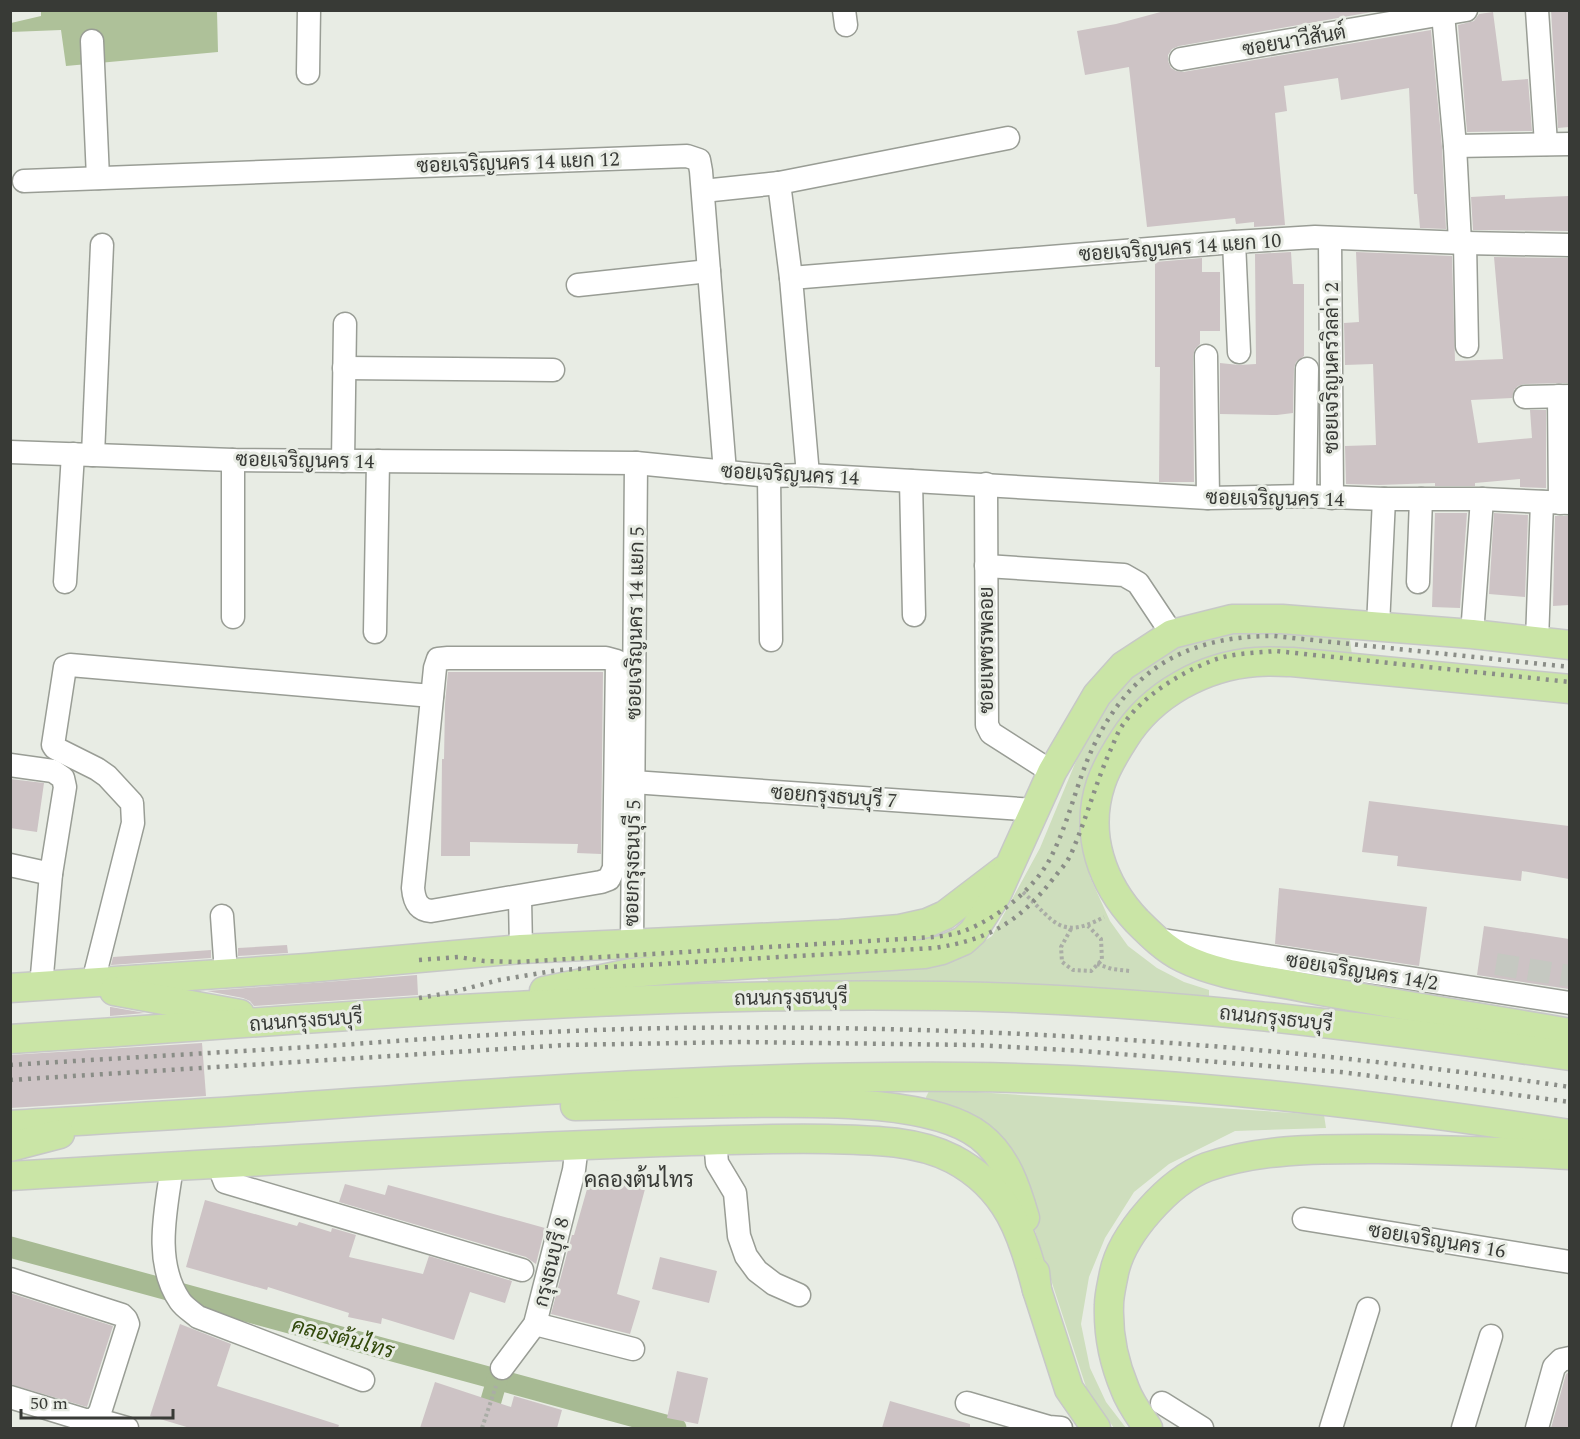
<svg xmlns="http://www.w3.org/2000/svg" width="1580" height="1439" viewBox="0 0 1580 1439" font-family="Spectral,Sarabun,serif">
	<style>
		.green { fill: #cedebd }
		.forest { fill: #aec199 }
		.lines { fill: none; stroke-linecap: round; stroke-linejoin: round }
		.canal { stroke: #a7ba93; stroke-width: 21 }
		.building { fill: #cdc3c5 }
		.minor-tunnel { stroke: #c5c8c1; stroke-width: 22; stroke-dasharray: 22 11; stroke-linecap: butt }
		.minor-casing { stroke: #999d95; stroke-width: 25 }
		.major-casing { stroke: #c7c8c7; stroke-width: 31 }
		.path { stroke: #aaada6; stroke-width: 4; stroke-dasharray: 3 3; stroke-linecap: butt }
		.minor { stroke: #fff; stroke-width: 22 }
		.major { stroke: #cae5a6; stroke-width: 28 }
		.rail { stroke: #8a8d87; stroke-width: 4.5; stroke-dasharray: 3 6; stroke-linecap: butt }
		.labels { text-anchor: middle; stroke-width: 6; stroke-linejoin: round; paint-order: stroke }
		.street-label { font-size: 20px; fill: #383a36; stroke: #e8ece4 }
		.water-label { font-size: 21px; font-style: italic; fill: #31480b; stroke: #e8ece4 }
		.quarter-label { font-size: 22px; fill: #383a36; stroke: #e8ece4 }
	</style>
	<rect width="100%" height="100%" fill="#e8ece4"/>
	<g class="green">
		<path d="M1240,628L1342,636L1350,640L1352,655L1271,654L1139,712L1086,852L1090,877L1110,921L1128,946L1157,968L1184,982L1209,990V998L770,983L767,979L770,977L974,948L992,936L1040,848L1086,737L1106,702L1129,676L1169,651L1203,637Z"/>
		<path d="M930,1089L1324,1115L1326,1128L1235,1131L1169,1164L1134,1192L1105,1238L1089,1277L1081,1324L1090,1368L1106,1402L1126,1428H1114L1087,1390L1024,1197L1007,1154L928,1107L926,1097Z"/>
	</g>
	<path class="forest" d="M41,11H217L218,52L66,66L61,30L11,32V23L41,16Z"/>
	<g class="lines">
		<g class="canal">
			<path d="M10,1247L676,1428"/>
			<path d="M483,1428L497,1380"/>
		</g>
	</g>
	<g class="building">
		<path d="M1168,10H1383L1179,46L1172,49L1168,55V61L1171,68L1176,71L1183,72L1431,30L1442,147L1446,229L1420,228L1417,194H1414L1409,88L1341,100L1338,78L1284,86L1287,111L1275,113L1285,225L1254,227V222L1236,224L1235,218L1147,227L1129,67L1085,75L1077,31L1116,24Z"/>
		<path d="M1551,10H1569V127L1558,128Z"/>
		<path d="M1493,12L1502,81L1528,79L1532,131L1467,132L1458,25L1474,21L1479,14Z"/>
		<path d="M1505,195V199L1569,196V231L1473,230L1471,197Z"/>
		<path d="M1291,252L1293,284H1304V356L1296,362L1294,368L1293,413L1277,415L1220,414V363L1239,365L1256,364L1255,254Z"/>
		<path d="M1356,252L1452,256L1455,361L1503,359L1494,257L1569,258V383L1524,384L1518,386L1514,390L1512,398L1471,400L1478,443L1532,438L1530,410H1546V488L1520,487V479L1475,483V486H1435V483L1379,485L1346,484L1345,446L1376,445L1373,364L1345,365L1344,323L1359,322Z"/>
		<path d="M1202,258V272H1220V331H1200V344L1195,349L1193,356L1194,482H1159L1160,367H1155V262Z"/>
		<path d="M1435,513H1467L1460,608L1432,607Z"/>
		<path d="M1494,513L1528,515L1525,597L1489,594Z"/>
		<path d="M1555,516H1569V605L1553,606Z"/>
		<path d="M448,672H603L601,854L577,853L578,844L470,842V856H441L442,759H444L445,704Z"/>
		<path d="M10,779L44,783L37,832L10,828Z"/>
		<path d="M1369,801L1569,826V879L1522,871L1521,881L1397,866L1398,856L1362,852Z"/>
		<path d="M1279,888L1427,907L1419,966L1275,944Z"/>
		<path d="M1484,926L1569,939V989L1477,975Z"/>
		<path d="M287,945L288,953L238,956V948Z"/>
		<path d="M211,950V958L111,965L113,957Z"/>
		<path d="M417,975L418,995L254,1006L250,1001L243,998L207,991Z"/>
		<path d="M110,1007H111L145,1013L110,1016Z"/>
		<path d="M202,1043L206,1096L10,1108V1055Z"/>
		<path d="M591,1175L645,1189L617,1294L640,1301L630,1334L551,1314L572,1235H574Z"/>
		<path d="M345,1184L385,1195L388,1185L545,1228L536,1264L526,1257L339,1202Z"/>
		<path d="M205,1200L297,1226L299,1222L331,1232L332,1228L356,1235L349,1257L423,1274L429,1256L512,1281L505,1303L470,1292L454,1340L382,1318L381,1324L348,1317L349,1313L268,1287L267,1290L186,1267Z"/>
		<path d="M660,1257L717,1271L709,1303L652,1289Z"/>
		<path d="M10,1293L113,1326L87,1407L10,1384Z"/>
		<path d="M180,1324L231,1344L217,1386L339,1425L338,1428H190L150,1416Z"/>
		<path d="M677,1371L708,1378L698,1424L667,1418Z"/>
		<path d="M1569,1372V1428H1551L1566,1374Z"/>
		<path d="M435,1382L511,1407L514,1396L562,1410L557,1428H420Z"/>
		<path d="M890,1401L970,1424V1428H882Z"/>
	</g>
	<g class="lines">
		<path class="minor-tunnel" d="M1496,964L1570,976"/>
		<g class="minor-casing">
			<g id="minor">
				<path d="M844,10L846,25"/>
				<path d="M1537,10L1546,144"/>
				<path d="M1443,14L1455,146L1460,243"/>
				<path d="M92,41L98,178"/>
				<path d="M1181,59L1466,10"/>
				<path d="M308,73L309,10"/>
				<path d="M1455,146L1570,144"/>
				<path d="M24,181L687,156L699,160L701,171L725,472"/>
				<path d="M779,183L791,278"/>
				<path d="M703,191L779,183L1008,138"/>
				<path d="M1330,238L1332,498"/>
				<path d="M1234,242L1239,352"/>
				<path d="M1465,243L1467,346"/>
				<path d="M578,285L709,271"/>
				<path d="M1206,356L1208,498"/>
				<path d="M344,368L553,370"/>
				<path d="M1559,396L1560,503"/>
				<path d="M1525,397L1570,396"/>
				<path d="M10,452L233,460L636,463L769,476L808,475L1208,498L1305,496L1384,499H1482L1570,503"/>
				<path d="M93,455L102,245"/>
				<path d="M343,461L345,324"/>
				<path d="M808,475L791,278L1234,242L1315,237L1465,243L1570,245"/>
				<path d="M769,476L771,640"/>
				<path d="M911,481L914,615"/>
				<path d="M986,484L987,725L991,733L1052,772"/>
				<path d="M1305,496L1307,369"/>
				<path d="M986,566L1124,575L1138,583L1172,634"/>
				<path d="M65,582L73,454"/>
				<path d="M1418,582L1421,499"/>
				<path d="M233,617V460"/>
				<path d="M1378,626L1384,499"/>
				<path d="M375,632L378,461"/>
				<path d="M1472,634L1482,499"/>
				<path d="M1537,641L1542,502"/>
				<path d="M448,658H606L617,661L614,868L609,879L601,882L431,911C418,910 414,900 413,888L435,668L438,659Z"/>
				<path d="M10,765L53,771L63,778L65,787L51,874L41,986"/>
				<path d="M633,782L1035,810"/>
				<path d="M10,865L51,874"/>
				<path d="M520,898L521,949"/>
				<path d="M222,916L226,973"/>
				<path d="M1156,939L1570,1003"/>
				<path d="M632,944L636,463"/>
				<path d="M93,982L133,823L132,803L107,776L97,769L55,748L53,745L65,667L70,665L432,696"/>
				<path d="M715,1140L717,1163L735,1193L739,1236L746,1256L757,1271L774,1284L799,1295"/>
				<path d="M218,1164L225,1182L522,1270"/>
				<path d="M172,1167C166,1209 153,1262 180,1301C184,1307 192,1312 198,1317L363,1380"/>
				<path d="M1304,1219L1570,1262"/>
				<path d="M10,1279L122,1315L126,1319L128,1324L100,1412L94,1420H85L10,1397"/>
				<path d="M535,1324L633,1349"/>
				<path d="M502,1368L535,1324L574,1170L577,1145"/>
				<path d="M967,1403L1049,1427L1061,1428"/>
				<path d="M1162,1403L1202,1428"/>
				<path d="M95,1419L127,1428"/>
				<path d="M1331,1428L1368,1309"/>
				<path d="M1463,1428L1491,1336"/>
				<path d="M1537,1428L1554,1367L1561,1360L1570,1358"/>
			</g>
		</g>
		<g class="major-casing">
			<g id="major">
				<path d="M1570,689L1292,662C1280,662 1268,661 1256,662C1204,666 1152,694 1124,739C1115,753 1106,768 1101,783C1084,834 1102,884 1137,921C1151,935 1165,949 1183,958C1219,976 1262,979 1301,987C1390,1004 1480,1017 1570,1033"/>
				<path d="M10,988L307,968L521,949L840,934L900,929L927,923L945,915L1004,870"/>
				<path d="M114,991L240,1014"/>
				<path d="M544,991L631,973L689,968L924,954L942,950L963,941L973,932L996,896L1052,772L1097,695L1123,666L1172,634L1232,619H1282L1472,634L1570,645"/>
				<path d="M10,1039C321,1019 632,991 944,996C1154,999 1362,1026 1570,1056"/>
				<path d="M575,1106C630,1105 684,1104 739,1103C802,1103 929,1097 980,1136C1006,1156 1016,1187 1025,1218"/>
				<path d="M10,1125C105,1119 199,1114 293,1107C518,1091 742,1075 968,1077C1169,1079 1371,1104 1570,1134"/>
				<path d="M10,1147L60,1134"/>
				<path d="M10,1176C227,1163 444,1150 661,1142C717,1140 772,1138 828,1139C869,1140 916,1140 953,1159C1008,1188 1023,1235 1037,1290"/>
				<path d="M1035,1272L1037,1290L1069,1389L1096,1428"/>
				<path d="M1148,1428C1140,1416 1130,1403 1125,1389C1114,1363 1108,1333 1109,1305C1109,1295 1112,1284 1114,1273C1122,1234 1169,1181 1207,1167C1262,1148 1321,1149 1378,1149C1442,1150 1506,1151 1570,1155"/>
			</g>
		</g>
		<g class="path">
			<path d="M1023,892C1054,921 1060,941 1104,917"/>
			<path d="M1071,929L1061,947L1062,962L1073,970L1091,971L1102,960L1101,939L1088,926"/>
			<path d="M1097,964L1112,969L1130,971"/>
			<path d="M482,1428L496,1386"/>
		</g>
		<use href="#minor" class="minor"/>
		<use href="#major" class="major"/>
		<g class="rail">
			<path d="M419,960L458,957L484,961L518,962L919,938C934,937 950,936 964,931C998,918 1036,888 1052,855C1067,825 1075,791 1087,761C1123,674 1180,636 1274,636L1570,667"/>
			<path d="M419,998L453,992L499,980L559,970L934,948C988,940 1018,923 1053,879C1059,871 1067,863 1071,854C1086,820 1095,785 1110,751C1114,743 1117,733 1122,726C1142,697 1176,675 1209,662C1229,653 1254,653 1276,651L1570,682"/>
			<path d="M10,1065C120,1058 230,1052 340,1045C449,1037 559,1030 669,1028C970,1024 1272,1043 1570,1087"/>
			<path d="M10,1080L566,1045L740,1042L975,1045L1083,1051L1341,1072L1570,1102"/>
		</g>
	</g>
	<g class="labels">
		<g class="street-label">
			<text transform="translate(1294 40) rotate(-10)" y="7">ซอยนาวีสันต์</text>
			<text transform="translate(518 162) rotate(-2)" y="7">ซอยเจริญนคร 14 แยก 12</text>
			<text transform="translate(1180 247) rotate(-4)" y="7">ซอยเจริญนคร 14 แยก 10</text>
			<text transform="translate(1331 368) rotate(-90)" y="7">ซอยเจริญนครวิลล่า 2</text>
			<text transform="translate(305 460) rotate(1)" y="7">ซอยเจริญนคร 14</text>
			<text transform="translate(790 474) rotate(3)" y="7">ซอยเจริญนคร 14</text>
			<text transform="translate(1275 498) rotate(1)" y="7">ซอยเจริญนคร 14</text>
			<text transform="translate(635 623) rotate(-89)" y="7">ซอยเจริญนคร 14 แยก 5</text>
			<text transform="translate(986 650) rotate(-90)" y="7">ซอยเพชรพลอย</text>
			<text transform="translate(834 796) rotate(4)" y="7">ซอยกรุงธนบุรี 7</text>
			<text transform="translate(632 863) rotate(-89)" y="7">ซอยกรุงธนบุรี 5</text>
			<text transform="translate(1362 971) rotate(9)" y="7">ซอยเจริญนคร 14/2</text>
			<text transform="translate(791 997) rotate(-1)" y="7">ถนนกรุงธนบุรี</text>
			<text transform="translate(1276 1018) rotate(6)" y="7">ถนนกรุงธนบุรี</text>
			<text transform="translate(306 1020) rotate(-4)" y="7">ถนนกรุงธนบุรี</text>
			<text transform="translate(1437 1240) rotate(9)" y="7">ซอยเจริญนคร 16</text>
			<text transform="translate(551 1262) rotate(-76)" y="7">กรุงธนบุรี 8</text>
		</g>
		<g class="water-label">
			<text transform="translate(343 1338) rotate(15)" y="7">คลองต้นไทร</text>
		</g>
		<g class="quarter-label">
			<text x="639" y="1187">คลองต้นไทร</text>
		</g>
	</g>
	<rect width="1580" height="1439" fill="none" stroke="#383a36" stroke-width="24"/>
	<path d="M21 1409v9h152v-9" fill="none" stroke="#383a36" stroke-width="3"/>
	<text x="30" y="1409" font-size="18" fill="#383a36" stroke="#e8ece4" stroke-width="4.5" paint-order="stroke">50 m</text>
</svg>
